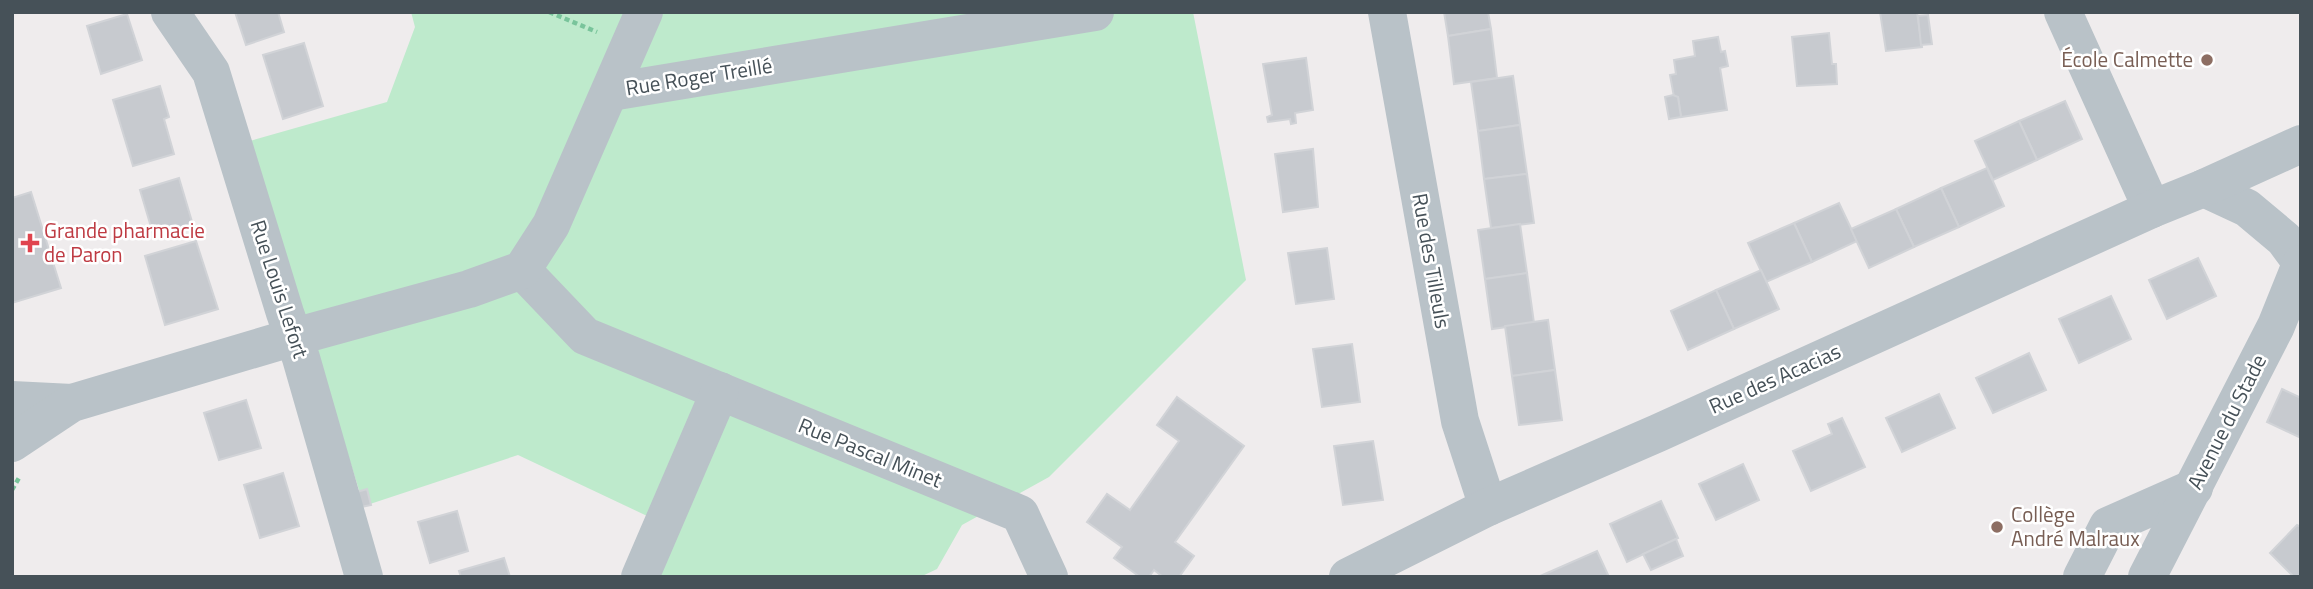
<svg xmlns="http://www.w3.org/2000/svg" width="2313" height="589" viewBox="0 0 2313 589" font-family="'Titillium Web',sans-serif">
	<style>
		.green { fill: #beeacc }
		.building { fill: #c7cacf; stroke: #d1d3d7; stroke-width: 2 }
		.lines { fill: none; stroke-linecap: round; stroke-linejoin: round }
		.path { stroke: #79c49b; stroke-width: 4.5; stroke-dasharray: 5 3.5; stroke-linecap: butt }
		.minor { stroke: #b9c2c8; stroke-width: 38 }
		.education-dot { fill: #8d6e63; stroke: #fff; stroke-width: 2.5 }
		.health-dot { fill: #e0444e; stroke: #fff; stroke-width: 2.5 }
		.labels { text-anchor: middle; stroke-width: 5; stroke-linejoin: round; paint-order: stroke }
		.education-label { font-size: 21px; fill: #785e54; stroke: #fff; text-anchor: end }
		.street-label { font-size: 21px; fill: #465158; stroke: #fff }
		.health-label { font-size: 21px; fill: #be3a42; stroke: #fff; text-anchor: start }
	</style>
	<rect width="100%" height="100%" fill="#efeced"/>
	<path class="green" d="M411,12H1193L1246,280L1049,477L962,525L937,569L920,577H637L662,523L518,455L364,506L250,141L387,102L415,27Z"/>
	<g class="building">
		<path d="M235,12H278L284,32L246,45Z"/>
		<path d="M1444,12H1488L1491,29L1448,36Z"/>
		<path d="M1880,12H1917L1922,47L1886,51Z"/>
		<path d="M127,14L142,60L101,74L87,26Z"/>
		<path d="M1928,15L1932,44L1921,45L1918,16Z"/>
		<path d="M1491,29L1497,78L1454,84L1448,36Z"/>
		<path d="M1829,33L1832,64H1836L1837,84L1797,86L1792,37Z"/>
		<path d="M1718,37L1721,52L1725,51L1728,66L1720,68L1727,110L1681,117L1678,97H1674L1670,75L1676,74L1674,60L1695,56L1693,41Z"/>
		<path d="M304,43L323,106L283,119L263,55Z"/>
		<path d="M1306,58L1313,110L1295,113L1296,123L1291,124L1290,119L1268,122L1267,117L1272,115L1263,64Z"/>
		<path d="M1513,76L1520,125L1478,131L1471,82Z"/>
		<path d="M160,86L169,117L164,119L174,154L133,166L113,100Z"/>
		<path d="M1673,95L1678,97L1681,117L1669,119L1665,97Z"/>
		<path d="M2065,101L2082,139L2037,160L2019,121Z"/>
		<path d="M2019,121L2037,160L1993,180L1975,141Z"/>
		<path d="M1520,125L1527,174L1484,179L1478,131Z"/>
		<path d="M1313,149L1318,207L1283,212L1275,154Z"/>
		<path d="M1987,168L2004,206L1959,227L1941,188Z"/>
		<path d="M1527,174L1534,223L1491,228L1484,179Z"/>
		<path d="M179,178L193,225L154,237L140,190Z"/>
		<path d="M1941,188L1959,227L1914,247L1896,209Z"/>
		<path d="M31,192L61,288L12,303V198Z"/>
		<path d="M1839,203L1857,241L1812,262L1794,223Z"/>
		<path d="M1896,209L1914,247L1869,268L1851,229Z"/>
		<path d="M1794,223L1812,262L1766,282L1748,243Z"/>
		<path d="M1520,224L1527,273L1485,279L1478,230Z"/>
		<path d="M196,241L218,309L165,325L145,256Z"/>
		<path d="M1327,248L1334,299L1296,304L1288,253Z"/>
		<path d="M2198,258L2216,296L2167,319L2149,280Z"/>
		<path d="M1761,270L1779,309L1734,329L1716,290Z"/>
		<path d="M1527,273L1534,323L1492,329L1485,279Z"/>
		<path d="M1716,290L1734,329L1688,350L1671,311Z"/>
		<path d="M2111,296L2131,339L2079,363L2059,319Z"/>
		<path d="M1548,320L1555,370L1512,376L1505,326Z"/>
		<path d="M1352,344L1360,402L1322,407L1313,349Z"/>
		<path d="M2029,353L2046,390L1993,413L1976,378Z"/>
		<path d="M1555,370L1562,420L1519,425L1512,376Z"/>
		<path d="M2282,389L2301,398V438L2267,422Z"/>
		<path d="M1939,394L1955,428L1902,452L1886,418Z"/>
		<path d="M1177,397L1244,446L1175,542L1194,556L1179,577H1163L1154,570L1149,577H1140L1114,558L1122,547L1087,522L1107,494L1130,510L1179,441L1157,425Z"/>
		<path d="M246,400L261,448L219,460L204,413Z"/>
		<path d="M1842,418L1865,467L1811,491L1793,451L1832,434L1828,424Z"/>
		<path d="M1373,441L1383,500L1343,505L1334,446Z"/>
		<path d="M1743,464L1759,500L1716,520L1699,484Z"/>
		<path d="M283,473L299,526L260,538L244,485Z"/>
		<path d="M367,489L371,505L361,507L357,492Z"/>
		<path d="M1661,501L1678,538L1627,562L1610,524Z"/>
		<path d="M457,511L468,551L430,563L418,522Z"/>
		<path d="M2297,525L2301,527V577H2294L2270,553Z"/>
		<path d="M1676,539L1683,556L1651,570L1643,554Z"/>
		<path d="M1597,551L1609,577H1538Z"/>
		<path d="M504,558L510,577H461L459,571Z"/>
	</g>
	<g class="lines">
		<g class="path">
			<path d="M549,12L597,32"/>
			<path d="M12,490L20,476"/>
		</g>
		<g class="minor">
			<path d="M170,12L211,72L285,313L301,358L364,577"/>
			<path d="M1387,12L1460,421L1488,507"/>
			<path d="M2063,12L2152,209"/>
			<path d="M611,92L1095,12"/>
			<path d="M2204,188L2247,208L2284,239L2301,262"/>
			<path d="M522,270L585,336L1020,514L1049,577"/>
			<path d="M12,400L72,403"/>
			<path d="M12,443L72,403L294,337L469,289L522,270L551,225L644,12"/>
			<path d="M640,577L720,391"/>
			<path d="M1348,577L1488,507L1658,433L2152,209L2204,188L2301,144"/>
			<path d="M2082,577L2108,526L2194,488"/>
			<path d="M2147,577L2276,326L2301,264"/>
		</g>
	</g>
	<g class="education-dot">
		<circle cx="2207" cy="60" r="7"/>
		<circle cx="1997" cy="527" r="7"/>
	</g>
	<path class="health-dot" d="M26.5 232.5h7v7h7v7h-7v7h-7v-7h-7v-7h7z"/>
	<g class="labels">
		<g class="education-label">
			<text x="2193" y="67">École Calmette</text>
			<text x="2011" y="522" text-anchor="start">Collège<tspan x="2011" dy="24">André Malraux</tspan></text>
		</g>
		<g class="street-label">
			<text transform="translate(699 77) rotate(-9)" y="7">Rue Roger Treillé</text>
			<text transform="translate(1431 261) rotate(80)" y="7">Rue des Tilleuls</text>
			<text transform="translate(279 289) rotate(72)" y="7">Rue Louis Lefort</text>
			<text transform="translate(1775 379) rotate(-24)" y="7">Rue des Acacias</text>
			<text transform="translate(2227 422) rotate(-63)" y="7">Avenue du Stade</text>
			<text transform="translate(870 453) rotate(22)" y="7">Rue Pascal Minet</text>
		</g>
		<g class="health-label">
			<text x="44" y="238">Grande pharmacie<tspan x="44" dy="24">de Paron</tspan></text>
		</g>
	</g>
	<rect width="2313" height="589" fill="none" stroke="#465158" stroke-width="28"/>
</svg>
